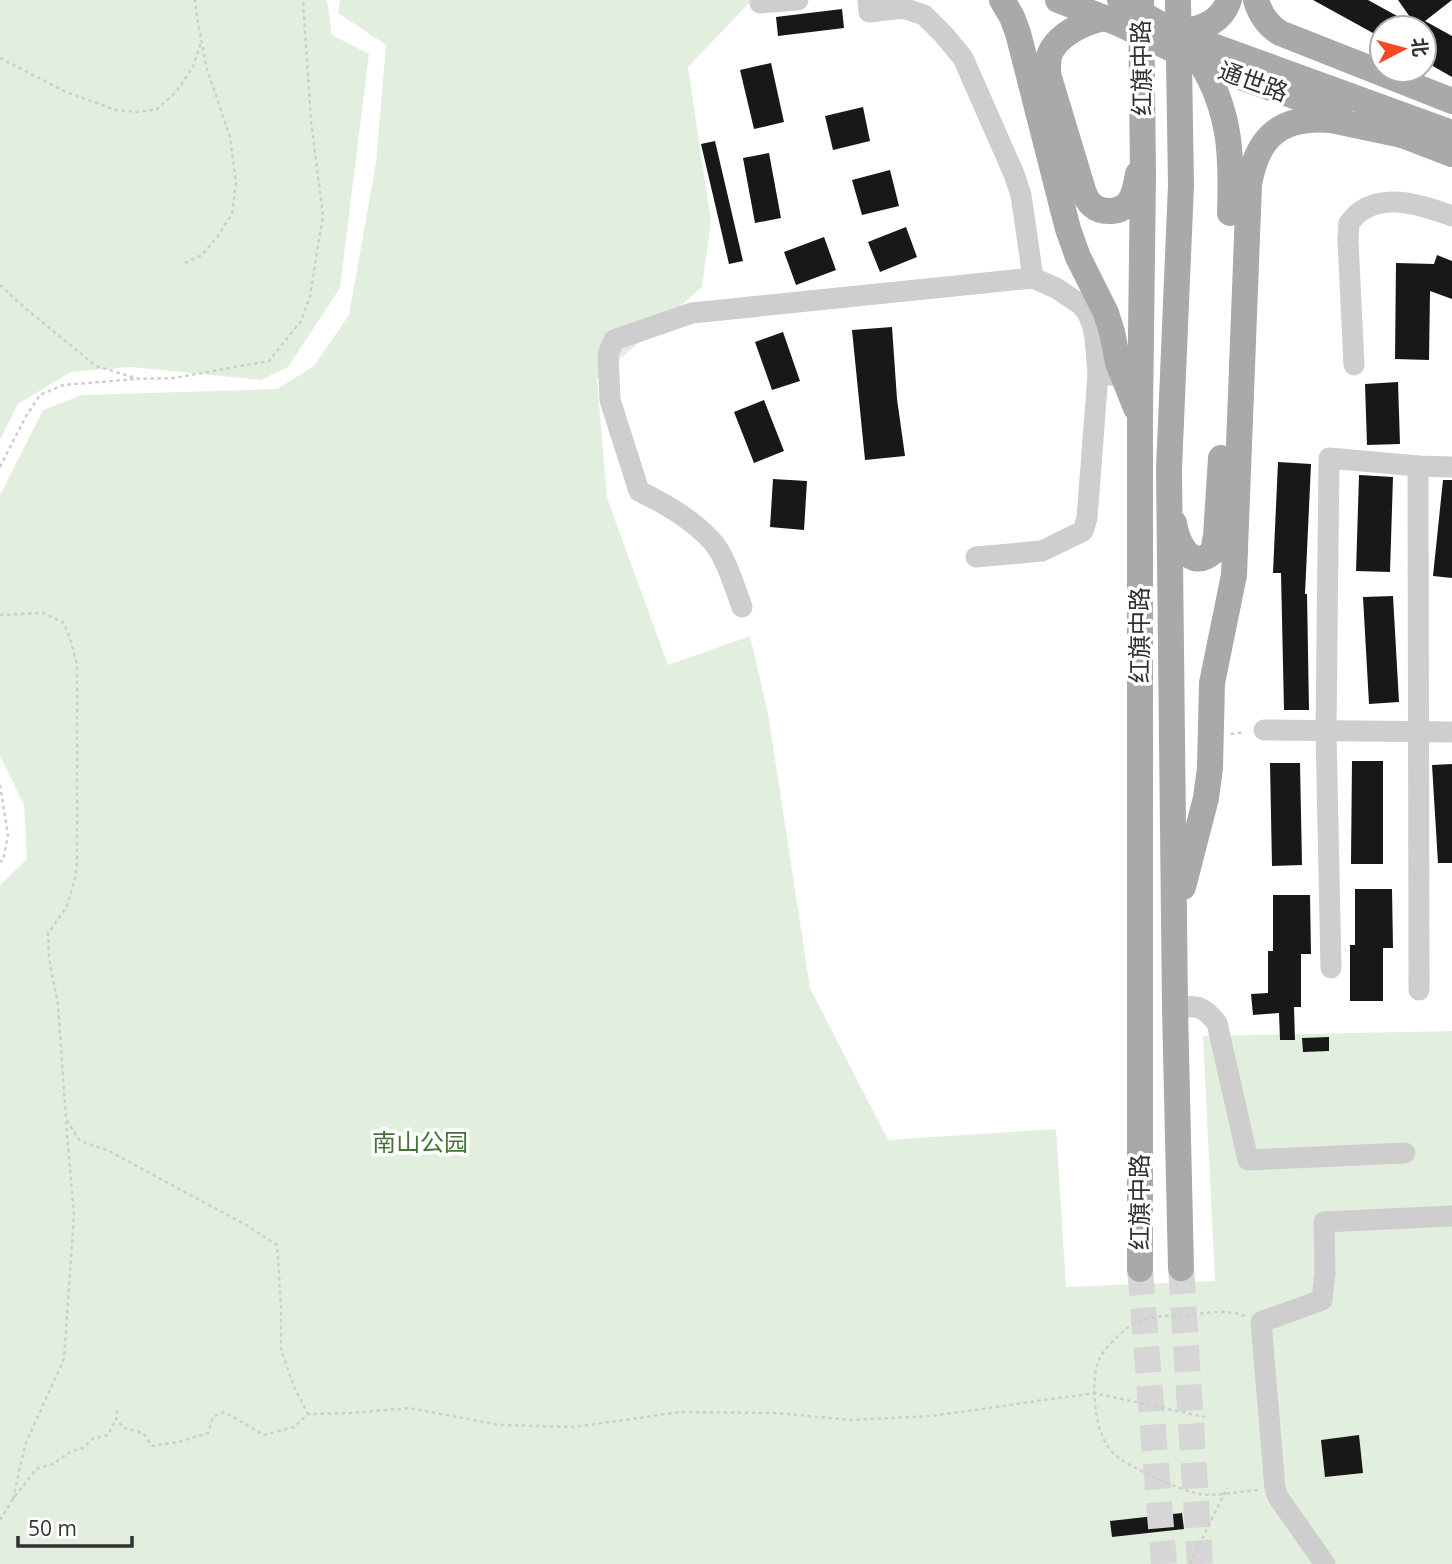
<svg xmlns="http://www.w3.org/2000/svg" width="1452" height="1564" viewBox="0 0 1452 1564" font-family="'Open Sans','Noto Sans SC',sans-serif">
	<style>
		.green { fill: #e3efde }
		.building { fill: #181818 }
		.lines { fill: none; stroke-linecap: round; stroke-linejoin: round }
		.major-tunnel { stroke: #d6d6d6; stroke-width: 26; stroke-dasharray: 26 13; stroke-linecap: butt }
		.path { stroke: #cecece; stroke-width: 2.5; stroke-dasharray: 3.5 3.5; stroke-linecap: butt }
		.minor { stroke: #cecece; stroke-width: 21 }
		.major { stroke: #a9a9a9; stroke-width: 26 }
		.major-bridge { stroke: #a9a9a9; stroke-width: 26 }
		.labels { text-anchor: middle; stroke-width: 7; stroke-linejoin: round; paint-order: stroke }
		.street-label { font-size: 24px; fill: #313131; stroke: #fff }
		.park-label { font-size: 24px; fill: #457239; stroke: #fff }
	</style>
	<rect width="100%" height="100%" fill="#fff"/>
	<g class="green">
		<path d="M0,0H327L332,35L369,54L340,288L288,367L261,380L131,367L71,372L18,404L0,440Z"/>
		<path d="M340,0H752L688,67L711,221L702,287L597,379L607,498L668,665L750,636L768,713L810,988L888,1140L1056,1129L1066,1287L1215,1281L1203,1036L1452,1031V1564H0V885L27,859L24,805L0,756V495L43,410L82,395L277,389L314,366L349,315L376,163L386,45L338,13Z"/>
	</g>
	<g class="building">
		<path d="M1313,0H1368L1419,28H1382V38Z"/>
		<path d="M1398,0H1452L1425,21L1452,36V77L1424,61V22L1417,27Z"/>
		<path d="M842,9L844,28L778,36L776,17Z"/>
		<path d="M771,63L784,122L754,129L740,70Z"/>
		<path d="M863,107L870,141L833,150L825,116Z"/>
		<path d="M715,141L743,261L729,264L701,144Z"/>
		<path d="M769,153L781,218L755,223L743,158Z"/>
		<path d="M890,170L899,206L862,215L852,180Z"/>
		<path d="M906,227L917,257L880,272L868,242Z"/>
		<path d="M824,237L836,270L796,285L784,252Z"/>
		<path d="M1437,255L1452,261V299L1430,291L1429,360L1395,359L1396,263L1434,264Z"/>
		<path d="M892,327L897,399L905,456L865,460L852,330Z"/>
		<path d="M783,332L800,381L772,390L755,342Z"/>
		<path d="M1398,382L1400,444L1367,445L1365,384Z"/>
		<path d="M764,400L784,451L754,463L734,412Z"/>
		<path d="M1278,462L1311,464L1305,594H1307L1309,710H1284L1281,573H1273Z"/>
		<path d="M1359,475L1393,477L1390,572L1356,571Z"/>
		<path d="M773,479L807,481L804,530L770,527Z"/>
		<path d="M1443,480H1452V578L1433,576Z"/>
		<path d="M1393,596L1399,702L1369,704L1363,597Z"/>
		<path d="M1352,761H1383V864H1351Z"/>
		<path d="M1270,763H1300L1302,865L1272,866Z"/>
		<path d="M1452,764V863H1438L1432,765Z"/>
		<path d="M1355,889H1392L1393,948H1383V1001H1350V945H1355Z"/>
		<path d="M1273,895H1310L1311,954H1301V1007H1294L1295,1040H1280L1279,1013L1253,1015L1251,994L1268,993V951H1273Z"/>
		<path d="M1329,1037V1051L1303,1052L1302,1038Z"/>
		<path d="M1359,1435L1363,1473L1325,1477L1321,1440Z"/>
		<path d="M1182,1513L1184,1529L1112,1537L1110,1521Z"/>
	</g>
	<g class="lines">
		<g class="major-tunnel">
			<path d="M1181,1268L1200,1564"/>
			<path d="M1140,1269L1164,1564"/>
		</g>
		<g class="path">
			<path d="M0,58L66,92L116,110L139,112L157,109L176,92L193,67L201,42"/>
			<path d="M185,263L202,255L217,237L232,214L236,182L230,137L207,69L197,18L195,0"/>
			<path d="M0,285L25,308L96,366L139,379L174,378L269,361L301,321L310,296L323,216L311,121L303,0"/>
			<path d="M0,467L26,416L40,395L63,385L136,379"/>
			<path d="M0,615L43,613L63,622L70,638L77,665V863L75,878L67,906L48,934L49,958L58,1005L66,1119L80,1141L107,1150L246,1225L277,1245L281,1306V1349L294,1387L308,1414"/>
			<path d="M1231,734L1245,732"/>
			<path d="M0,785L8,835L3,860L0,862"/>
			<path d="M1245,1316C1227,1309 1206,1313 1187,1315C1170,1316 1149,1315 1134,1323C1123,1330 1103,1349 1098,1362C1090,1385 1095,1436 1113,1453C1125,1466 1182,1491 1199,1494C1212,1497 1244,1491 1258,1490"/>
			<path d="M117,1410L116,1419L124,1428L143,1433L152,1446L179,1442L208,1433L213,1417L224,1412L264,1435L294,1427L308,1414L350,1413L409,1408L500,1425L574,1427L681,1412L776,1413L852,1420L932,1416L1094,1393L1205,1417"/>
			<path d="M13,1499L25,1445L64,1359L74,1216L66,1122"/>
			<path d="M0,1520L13,1499L36,1469L53,1464L70,1452L83,1448L92,1439L108,1435L116,1419"/>
			<path d="M1190,1564L1227,1488"/>
		</g>
		<g class="minor">
			<path d="M868,0L869,12L903,8L924,15L944,35L963,58L1014,174L1021,195L1033,278"/>
			<path d="M760,3L798,0"/>
			<path d="M1354,365L1348,240L1349,223C1353,219 1356,214 1361,211C1387,193 1425,206 1452,216"/>
			<path d="M1418,466L1419,990"/>
			<path d="M976,557L1042,551L1083,531L1087,518L1098,374"/>
			<path d="M742,607C735,588 725,555 712,541C692,519 665,504 639,491L610,400L608,354L614,340L692,313L1033,278L1056,288L1080,304L1087,312L1092,324L1095,337L1098,374L1122,376"/>
			<path d="M1264,730L1452,732"/>
			<path d="M1331,968L1326,731L1329,458L1418,466L1452,467"/>
			<path d="M1175,1008C1197,1005 1202,1005 1217,1023L1248,1160L1405,1153"/>
			<path d="M1325,1564L1278,1497L1275,1488L1261,1322L1322,1300L1325,1272L1324,1222L1452,1216"/>
		</g>
		<g class="major">
			<path d="M1002,0L1012,17L1018,33L1068,229L1078,257L1106,313L1112,332L1118,363L1136,408"/>
			<path d="M1058,0L1120,24L1201,63L1339,112"/>
			<path d="M1120,0L1128,6L1174,32L1452,133"/>
			<path d="M1256,0C1260,14 1267,25 1280,33L1452,101"/>
			<path d="M1105,18C1084,22 1056,35 1049,56C1048,62 1048,68 1048,74L1083,190C1085,196 1087,201 1092,205C1102,214 1121,213 1129,202C1135,195 1136,183 1138,174"/>
			<path d="M1174,32C1197,31 1221,24 1229,0"/>
			<path d="M1201,63C1231,112 1232,157 1230,213"/>
			<path d="M1392,131L1452,154"/>
			<path d="M1174,523C1177,542 1190,572 1213,552L1216,536L1221,458"/>
			<path d="M1183,887L1206,798L1210,768L1212,683L1234,575L1249,185C1257,136 1281,116 1331,120L1407,136"/>
			<path d="M1181,1268L1175,1008L1169,469L1181,185"/>
			<path d="M1140,1269V416L1143,174"/>
		</g>
		<g class="major-bridge">
			<path d="M1141,0L1143,174"/>
			<path d="M1178,0L1181,185"/>
		</g>
	</g>
	<g class="labels">
		<g class="street-label">
			<text transform="translate(1142 68) rotate(-91)" y="8">红旗中路</text>
			<text transform="translate(1253 82) rotate(20)" y="8">通世路</text>
			<text transform="translate(1140 635) rotate(-90)" y="8">红旗中路</text>
			<text transform="translate(1140 1202) rotate(-90)" y="8">红旗中路</text>
		</g>
		<g class="park-label">
			<text x="420" y="1151">南山公园</text>
		</g>
	</g>
	<g transform="translate(1403 49) rotate(84)"><circle r="33" fill="#ffffff" stroke="#adadad" stroke-width="2"/>
	<path d="M0-5L12 26L0 18L-12 26Z" fill="#f64924"/>
	<text y="-10" font-size="19" font-weight="bold" text-anchor="middle" fill="#313131">北</text>
	</g>
	<path d="M18 1536v10h114v-10" fill="none" stroke="#313131" stroke-width="3.5"/>
	<text x="28" y="1536" font-size="21" fill="#313131" stroke="#ffffff" stroke-width="5" paint-order="stroke">50 m</text>
</svg>
